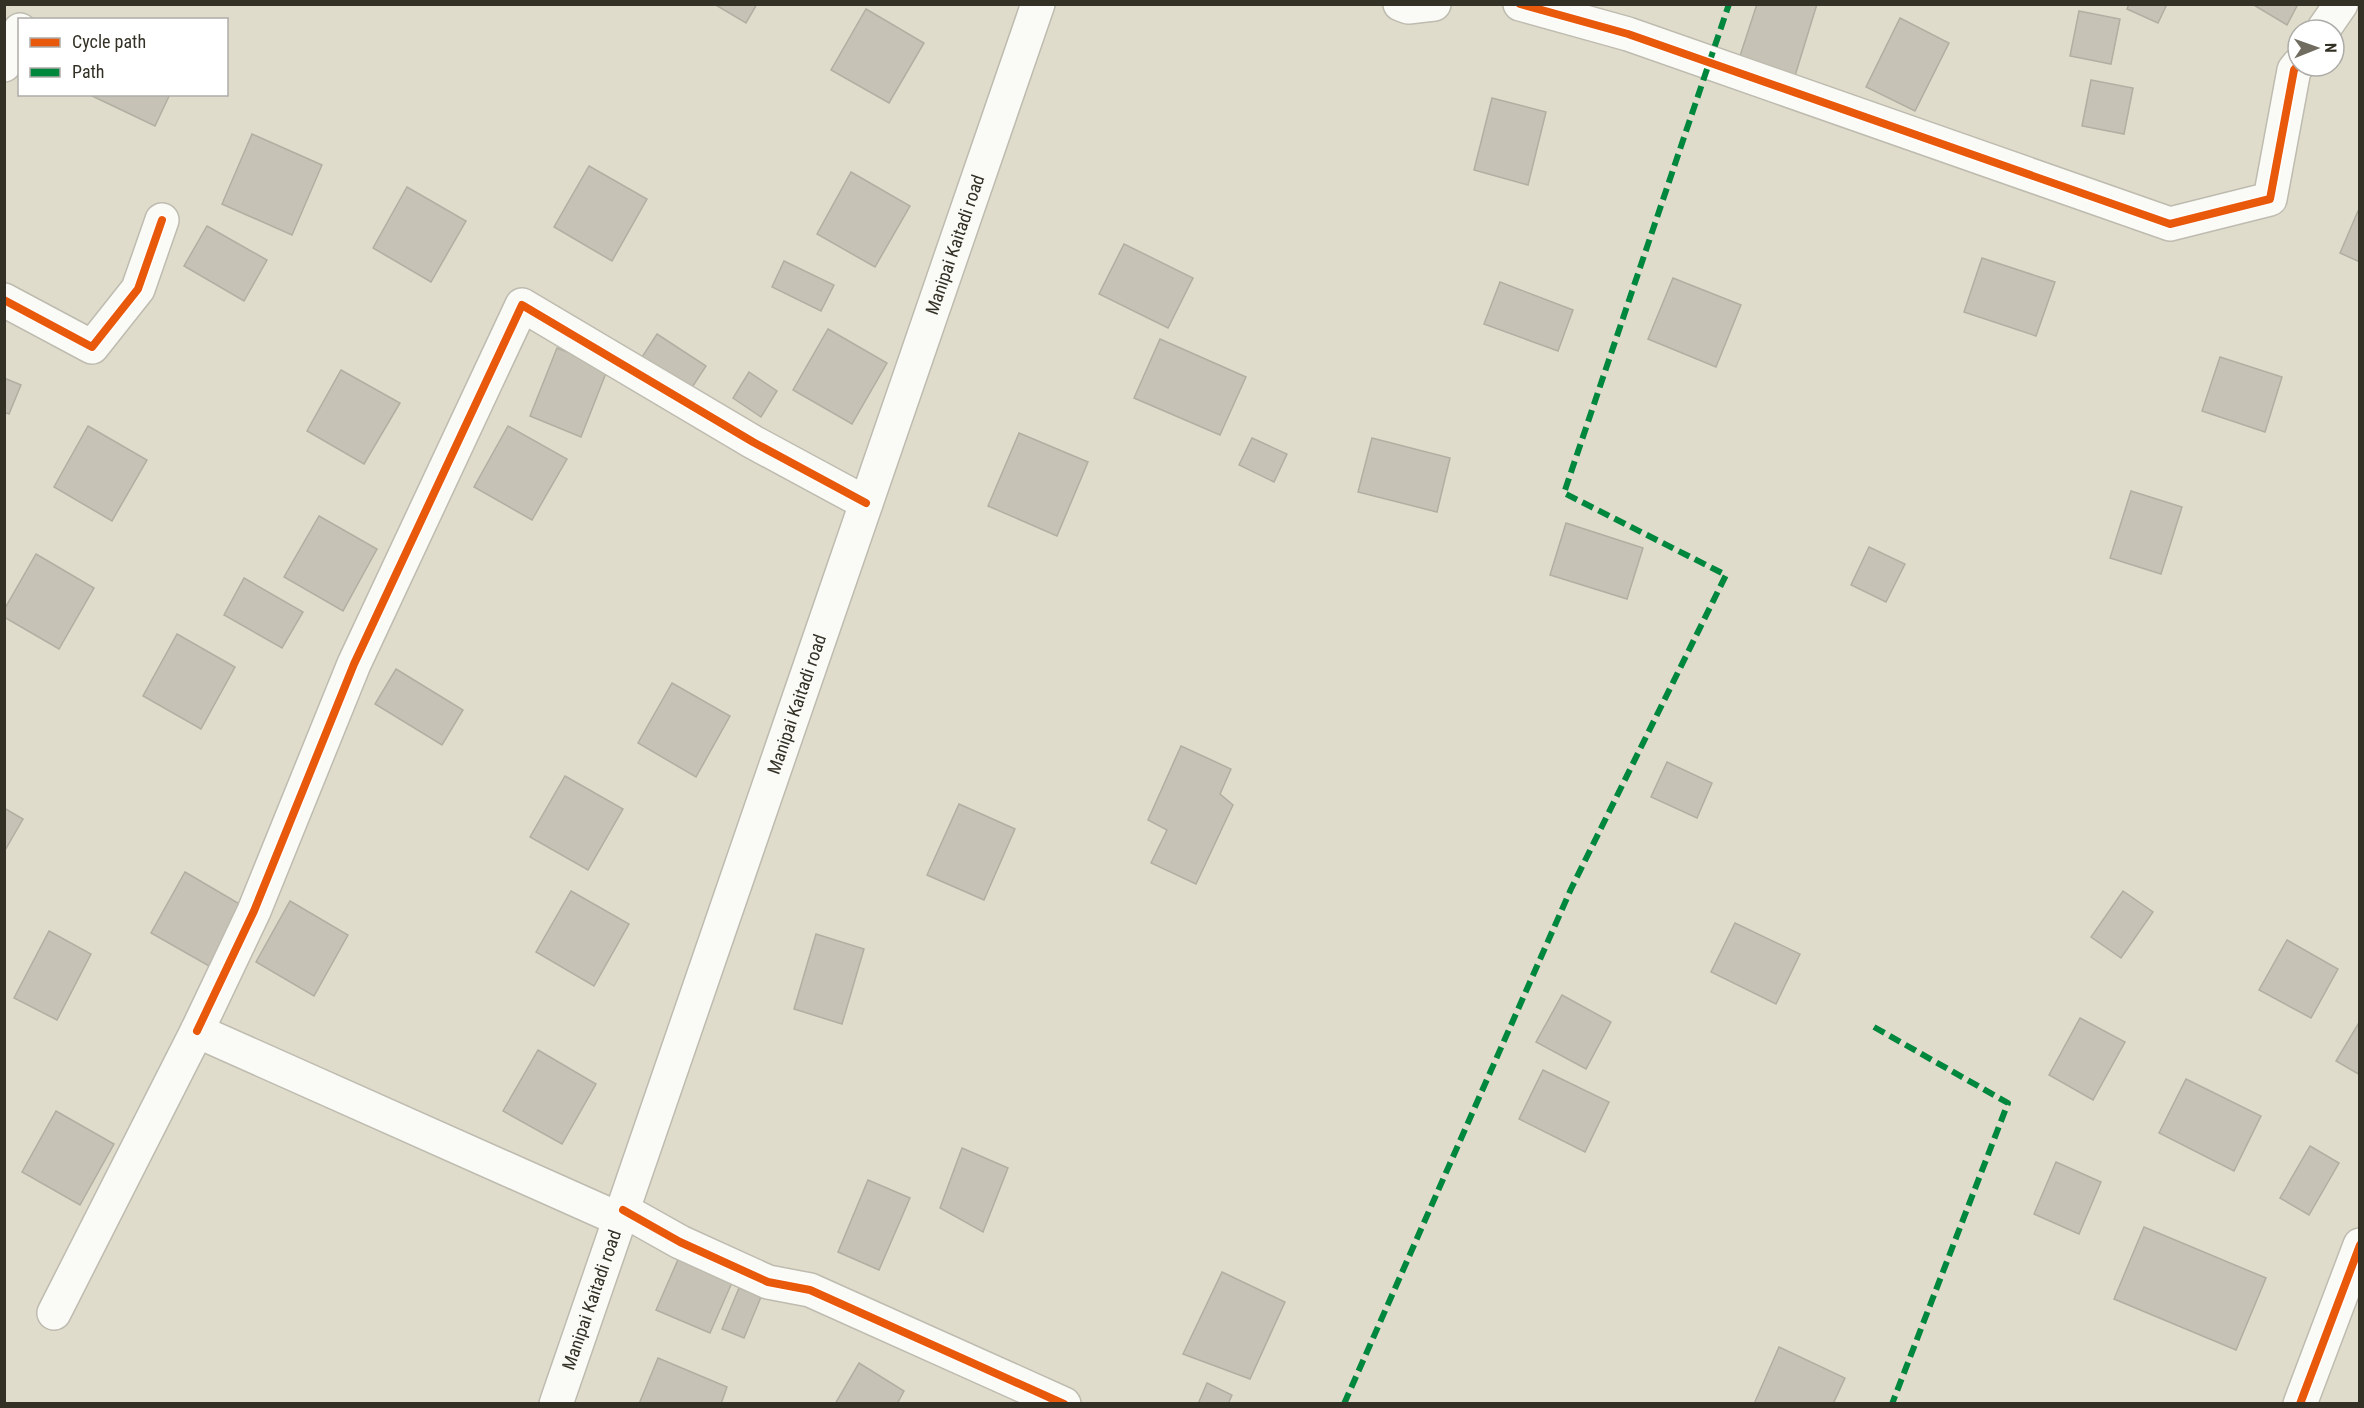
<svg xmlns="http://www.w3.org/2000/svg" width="2364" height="1408" viewBox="0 0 2364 1408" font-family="'Roboto Condensed',sans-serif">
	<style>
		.building { fill: #c6c2b5; stroke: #b1aea2; stroke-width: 1.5 }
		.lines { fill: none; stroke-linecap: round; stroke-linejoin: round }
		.minor-casing { stroke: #bebbaf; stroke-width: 36 }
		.major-casing { stroke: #bebbaf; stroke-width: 36 }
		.minor { stroke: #fafaf7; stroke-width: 33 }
		.major { stroke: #fafaf7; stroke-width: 33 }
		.quiet { stroke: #00873e; stroke-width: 6; stroke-dasharray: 12 6; stroke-linecap: butt }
		.cycleway-casing { stroke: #fff; stroke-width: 11 }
		.cycleway { stroke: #e8590c; stroke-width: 8 }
		.labels { text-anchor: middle; stroke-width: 6; stroke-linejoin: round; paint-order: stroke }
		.street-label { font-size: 18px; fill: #333025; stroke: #fff }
	</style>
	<rect width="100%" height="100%" fill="#e0dccc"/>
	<g class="building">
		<path d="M714,4H757L746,23Z"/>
		<path d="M1757,4H1817L1794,79L1738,62Z"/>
		<path d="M2129,4H2167L2158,23L2127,9Z"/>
		<path d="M2252,4H2298L2287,25Z"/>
		<path d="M866,9L924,43L889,103L831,70Z"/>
		<path d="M2079,11L2120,19L2111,64L2070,56Z"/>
		<path d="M1900,18L1949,43L1915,111L1866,87Z"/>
		<path d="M2091,80L2133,88L2124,134L2082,126Z"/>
		<path d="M88,94H170L155,126Z"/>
		<path d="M1492,98L1546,112L1528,185L1474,170Z"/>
		<path d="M252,134L322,165L292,235L222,204Z"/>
		<path d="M589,166L647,199L612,261L554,227Z"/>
		<path d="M851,172L910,206L875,267L817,234Z"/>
		<path d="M407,187L466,221L431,282L373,248Z"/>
		<path d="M2358,211L2360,212V262L2340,253Z"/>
		<path d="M207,226L267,260L244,301L184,266Z"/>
		<path d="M1124,244L1193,278L1168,328L1099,294Z"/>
		<path d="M1982,258L2055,282L2036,336L1964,312Z"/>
		<path d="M784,261L834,285L821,311L772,287Z"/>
		<path d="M1673,278L1741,305L1716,367L1648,339Z"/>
		<path d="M1500,282L1573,310L1558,351L1484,324Z"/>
		<path d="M828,329L887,363L852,424L793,390Z"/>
		<path d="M657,334L706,366L691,389L642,357Z"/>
		<path d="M1160,339L1246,377L1220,435L1134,398Z"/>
		<path d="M557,348L608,368L581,437L530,416Z"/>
		<path d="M2220,357L2282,377L2265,432L2202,411Z"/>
		<path d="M341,370L400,403L364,464L307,431Z"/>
		<path d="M749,372L777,391L761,417L733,398Z"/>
		<path d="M4,378L21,385L9,414L4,412Z"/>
		<path d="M88,426L147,460L112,521L54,487Z"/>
		<path d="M508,426L567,459L532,520L474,487Z"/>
		<path d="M1019,433L1088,462L1057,536L988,506Z"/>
		<path d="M1252,438L1287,454L1274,482L1239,465Z"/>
		<path d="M1372,438L1450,458L1437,512L1358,492Z"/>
		<path d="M2131,491L2182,507L2161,574L2110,558Z"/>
		<path d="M319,516L377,549L343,611L284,577Z"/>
		<path d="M1566,523L1643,548L1627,599L1550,575Z"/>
		<path d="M1869,547L1905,564L1886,602L1851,585Z"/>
		<path d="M36,554L94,588L59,649L4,617V610Z"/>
		<path d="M244,578L303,612L282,648L224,615Z"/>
		<path d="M177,634L235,667L201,729L143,696Z"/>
		<path d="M396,669L463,710L442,745L375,704Z"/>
		<path d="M672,683L730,716L696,777L638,743Z"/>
		<path d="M1181,746L1231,769L1220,794L1233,805L1196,884L1151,863L1167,830L1148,820Z"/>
		<path d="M1667,762L1712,783L1697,818L1651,797Z"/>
		<path d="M565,776L623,809L588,870L530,837Z"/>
		<path d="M959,804L1015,829L984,900L927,875Z"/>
		<path d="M4,808L23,819L4,852Z"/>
		<path d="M185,872L243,906L209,966L151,933Z"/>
		<path d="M571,891L629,924L594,986L536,952Z"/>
		<path d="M2123,891L2153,912L2121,958L2091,937Z"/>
		<path d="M290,901L348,935L314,996L256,962Z"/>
		<path d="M1735,923L1800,954L1776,1004L1711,972Z"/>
		<path d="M49,931L91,954L57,1020L14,998Z"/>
		<path d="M816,934L864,949L842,1024L794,1009Z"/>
		<path d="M2287,940L2338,969L2311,1018L2259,990Z"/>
		<path d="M1562,995L1611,1022L1586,1069L1536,1042Z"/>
		<path d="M2080,1018L2125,1042L2093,1100L2049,1075Z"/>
		<path d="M2360,1021V1075L2336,1061Z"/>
		<path d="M538,1050L596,1084L562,1144L503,1111Z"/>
		<path d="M1543,1070L1609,1102L1585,1152L1519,1119Z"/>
		<path d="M2186,1079L2261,1116L2234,1171L2159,1133Z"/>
		<path d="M56,1111L114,1144L80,1205L22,1172Z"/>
		<path d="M2310,1146L2339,1163L2309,1215L2280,1198Z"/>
		<path d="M962,1148L1008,1168L983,1232L940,1208Z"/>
		<path d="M2056,1162L2101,1182L2079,1234L2034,1214Z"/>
		<path d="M868,1180L910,1198L879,1270L838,1252Z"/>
		<path d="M2144,1227L2266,1278L2236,1350L2114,1299Z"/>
		<path d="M680,1255L734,1278L710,1333L656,1310Z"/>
		<path d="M1222,1272L1285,1302L1250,1379L1183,1354Z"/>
		<path d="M739,1288L761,1297L744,1338L722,1329Z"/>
		<path d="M1779,1347L1845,1378L1833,1404H1754Z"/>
		<path d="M658,1358L727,1387L721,1404H639Z"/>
		<path d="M859,1363L904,1391L897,1404H835Z"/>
		<path d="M1207,1383L1232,1395L1228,1404H1198Z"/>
	</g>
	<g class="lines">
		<g class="minor-casing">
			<g id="minor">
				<path d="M1400,4L1408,7L1434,4"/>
				<path d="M1520,4L1628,34L2170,224L2270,199L2294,70L2298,65"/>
				<path d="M2323,30L2341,4"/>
				<path d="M4,65L20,30"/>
				<path d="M4,300L92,347L138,289L162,220"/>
				<path d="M197,1031L254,911L354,664L522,305L753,442L866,503"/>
				<path d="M623,1210L680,1242L768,1282L810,1290L1064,1404"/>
				<path d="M54,1313L197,1031L619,1219"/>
				<path d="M2300,1404L2360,1245"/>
			</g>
		</g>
		<g class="major-casing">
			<g id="major">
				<path id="s1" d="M556,1404L1038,4"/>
			</g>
		</g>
		<use href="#minor" class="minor"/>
		<use href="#major" class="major"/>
		<g class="quiet">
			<path d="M1874,1027L2008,1103L1892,1404"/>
			<path d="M1344,1404L1571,889L1726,575L1564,493L1729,4"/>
		</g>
		<g class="cycleway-casing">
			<g id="cycleway">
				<path d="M1520,4L1628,34L2170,224L2270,199L2294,70L2298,65"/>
				<path d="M4,300L92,347L138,289L162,220"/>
				<path d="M197,1031L254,911L354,664L522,305L753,442L866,503"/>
				<path d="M623,1210L680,1242L768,1282L810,1290L1064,1404"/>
				<path d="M2300,1404L2360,1245"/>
			</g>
		</g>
		<use href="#cycleway" class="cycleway"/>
	</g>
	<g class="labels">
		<g class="street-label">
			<text dy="6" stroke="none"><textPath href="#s1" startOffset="1226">Manipai Kaitadi road</textPath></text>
			<text dy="6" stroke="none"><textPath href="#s1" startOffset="740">Manipai Kaitadi road</textPath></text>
			<text dy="6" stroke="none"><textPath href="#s1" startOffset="110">Manipai Kaitadi road</textPath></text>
		</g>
	</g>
	<rect width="2364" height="1408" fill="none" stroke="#333025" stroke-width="12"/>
	<rect x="18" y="18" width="210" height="78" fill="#ffffff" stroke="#adaca8" stroke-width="1.5"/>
	<rect x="30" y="38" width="30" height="9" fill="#e8590c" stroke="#adaca8" stroke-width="1.5"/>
	<text x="72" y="48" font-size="18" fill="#333025">Cycle path</text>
	<rect x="30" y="68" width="30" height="9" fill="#00873e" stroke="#adaca8" stroke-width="1.5"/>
	<text x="72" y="78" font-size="18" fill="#333025">Path</text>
	<g transform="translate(2316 48) rotate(89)"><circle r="28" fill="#ffffff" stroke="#adaca8" stroke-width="1.5"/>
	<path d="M0-4.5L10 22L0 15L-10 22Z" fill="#706c5f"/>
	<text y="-9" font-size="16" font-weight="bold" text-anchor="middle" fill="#333025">N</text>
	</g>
</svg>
